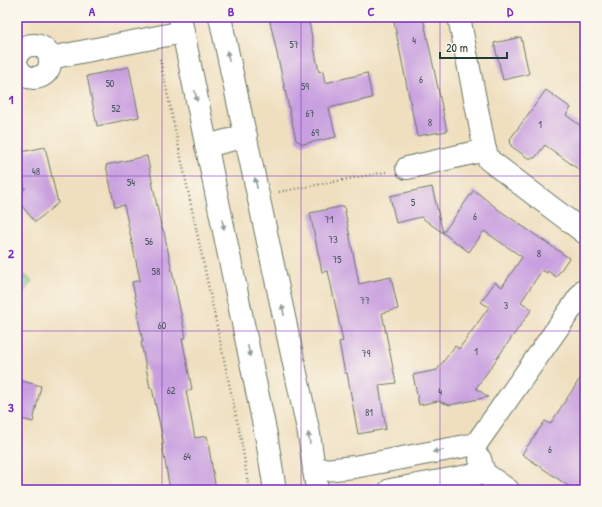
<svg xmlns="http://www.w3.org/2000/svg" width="602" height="507" viewBox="0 0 602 507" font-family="'Patrick Hand',sans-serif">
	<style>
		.green { fill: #90d58e; stroke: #588961 }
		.building { fill: #c89fdf }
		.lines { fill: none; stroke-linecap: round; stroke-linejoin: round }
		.minor-casing { stroke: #687665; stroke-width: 24 }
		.major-casing { stroke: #687665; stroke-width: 24 }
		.path { stroke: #687665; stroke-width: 2.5; stroke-dasharray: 1 3; stroke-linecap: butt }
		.minor { stroke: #fff; stroke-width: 22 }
		.major { stroke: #fff; stroke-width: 22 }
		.oneway { fill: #8f9e9a }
		.grid { fill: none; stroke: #7b2cbf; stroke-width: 1; stroke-opacity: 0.55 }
		.labels { text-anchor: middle; stroke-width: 3.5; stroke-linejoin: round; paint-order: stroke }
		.number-label { font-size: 10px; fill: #49565f }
		.neatline { fill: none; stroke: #7b2cbf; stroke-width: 1.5 }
		.grid-label { font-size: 13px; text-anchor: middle; font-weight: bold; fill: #7b2cbf }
	</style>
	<rect width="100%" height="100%" fill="#fbf7ec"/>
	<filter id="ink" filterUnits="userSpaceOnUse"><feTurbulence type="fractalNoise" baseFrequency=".025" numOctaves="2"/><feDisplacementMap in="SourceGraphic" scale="8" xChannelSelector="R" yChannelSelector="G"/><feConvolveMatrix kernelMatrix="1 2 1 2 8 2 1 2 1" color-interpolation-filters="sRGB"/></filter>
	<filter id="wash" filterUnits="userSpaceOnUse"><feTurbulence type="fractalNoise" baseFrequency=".012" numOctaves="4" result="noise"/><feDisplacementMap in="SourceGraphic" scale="16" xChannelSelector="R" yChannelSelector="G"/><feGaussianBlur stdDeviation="0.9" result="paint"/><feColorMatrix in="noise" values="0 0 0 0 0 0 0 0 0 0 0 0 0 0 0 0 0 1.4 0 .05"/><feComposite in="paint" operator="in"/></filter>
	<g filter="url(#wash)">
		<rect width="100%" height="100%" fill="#efdfbf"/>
		<path class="green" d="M17,270L32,281L17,302Z"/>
		<g id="blocks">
			<g class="building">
				<path d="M269,17H308L319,72L323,71L325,83L367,73L372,98L329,108L336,137L303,144L296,140Z"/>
				<path d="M393,17H423L447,131L417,136Z"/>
				<path d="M521,37L529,74L503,80L494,43Z"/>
				<path d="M129,67L139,117L97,126L87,76Z"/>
				<path d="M546,90L571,108L566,115L585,129V174L545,145L535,158H528L511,146L510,139Z"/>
				<path d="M45,147L58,203L35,222L17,200V195L25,189L17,153Z"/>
				<path d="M147,156L161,226L164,232L186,338H182L192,389L186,391L195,438L207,436L216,490H170L162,444H164L152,388H150L141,342H143L137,313H139L132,282L140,280L124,205L115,207L106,165Z"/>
				<path d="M432,187L443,233L474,190L499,210L569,258L556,277L548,271L547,273L542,270L521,302L532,309L476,388L488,397L450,405L438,401L419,405L413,375L437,370L455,346L459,349L489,307L481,302L495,282L502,287L522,257L484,231L469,252L421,217L396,223L390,196Z"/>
				<path d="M344,206L359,284L391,277L398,309L382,313L396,383L379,385L386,429L358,434L347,373H345L339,342L343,341L328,271L322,272L310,213Z"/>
				<path d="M585,371V490H574L522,454L545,421L550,424Z"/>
				<path d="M22,381L41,386L33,422L17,418V390L20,391Z"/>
			</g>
		</g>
	</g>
	<g filter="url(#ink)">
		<use href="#blocks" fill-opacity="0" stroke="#687665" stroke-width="1"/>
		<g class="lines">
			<g class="minor-casing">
				<g id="minor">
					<path d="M17,57C22,40 48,41 50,60C52,80 24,85 17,66"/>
					<path d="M50,58L183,32"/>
					<path d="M485,150L489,160L585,233"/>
					<path d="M407,168L485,150L459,17"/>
					<path d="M476,444L585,289"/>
					<path d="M480,459L484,473L508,490"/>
					<path d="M314,471L354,467L476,444"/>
					<path d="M390,490L484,473"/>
				</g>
			</g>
			<g class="major-casing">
				<g id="major">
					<path d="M180,17L267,440L275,490"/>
					<path d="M220,17L309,434L317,490"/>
					<path d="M206,146L246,136"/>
				</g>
			</g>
			<g class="path">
				<path d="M160,59L242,444L249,490"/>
				<path d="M279,192L386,172"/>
			</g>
			<use href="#minor" class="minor"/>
			<use href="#major" class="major"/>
		</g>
		<defs><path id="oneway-solid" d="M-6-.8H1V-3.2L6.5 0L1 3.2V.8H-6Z"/></defs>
		<g class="oneway">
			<use href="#oneway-solid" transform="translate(228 56) rotate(-102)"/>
			<use href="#oneway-solid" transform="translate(196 96) rotate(78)"/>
			<use href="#oneway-solid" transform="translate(256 183) rotate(-102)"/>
			<use href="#oneway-solid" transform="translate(223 224) rotate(78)"/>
			<use href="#oneway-solid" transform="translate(283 310) rotate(-102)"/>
			<use href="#oneway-solid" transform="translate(249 351) rotate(78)"/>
			<use href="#oneway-solid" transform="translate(309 438) rotate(-99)"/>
			<use href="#oneway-solid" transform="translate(438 451) rotate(170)"/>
		</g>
	</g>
	<path class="grid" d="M162,17V490M301,17V490M440,17V490M17,176H585M17,331H585"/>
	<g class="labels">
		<g class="number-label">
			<text x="414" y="44">4</text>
			<text x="294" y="48">57</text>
			<text x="421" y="83">6</text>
			<text x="110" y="87">50</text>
			<text x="305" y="90">59</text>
			<text x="116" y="112">52</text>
			<text x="310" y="117">67</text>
			<text x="430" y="126">8</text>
			<text x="540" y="128">1</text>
			<text x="315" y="136">69</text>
			<text x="36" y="175">48</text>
			<text x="131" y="186">54</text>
			<text x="413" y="206">5</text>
			<text x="475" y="220">6</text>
			<text x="329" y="223">71</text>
			<text x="333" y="243">73</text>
			<text x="149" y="245">56</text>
			<text x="539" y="257">8</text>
			<text x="337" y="263">75</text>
			<text x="156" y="275">58</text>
			<text x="365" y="304">77</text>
			<text x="506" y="309">3</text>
			<text x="162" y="329">60</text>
			<text x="476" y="355">1</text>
			<text x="366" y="357">79</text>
			<text x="171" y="394">62</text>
			<text x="440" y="395">4</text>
			<text x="369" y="416">81</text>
			<text x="550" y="453">6</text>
			<text x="187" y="460">64</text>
		</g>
	</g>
	<rect width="602" height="507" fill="none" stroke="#fbf7ec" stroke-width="44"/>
	<path d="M440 52v6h67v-6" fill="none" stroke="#1f3d34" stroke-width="2"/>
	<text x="446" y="52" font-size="12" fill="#1f3d34" stroke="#fbf7ec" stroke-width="3" paint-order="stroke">20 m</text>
	<rect x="22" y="22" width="558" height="463" class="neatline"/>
	<g class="grid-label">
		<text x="92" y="16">A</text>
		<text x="231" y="16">B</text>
		<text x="371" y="16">C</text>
		<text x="510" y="16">D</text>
		<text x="11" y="104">1</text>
		<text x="11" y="258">2</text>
		<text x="11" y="412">3</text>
	</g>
</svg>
